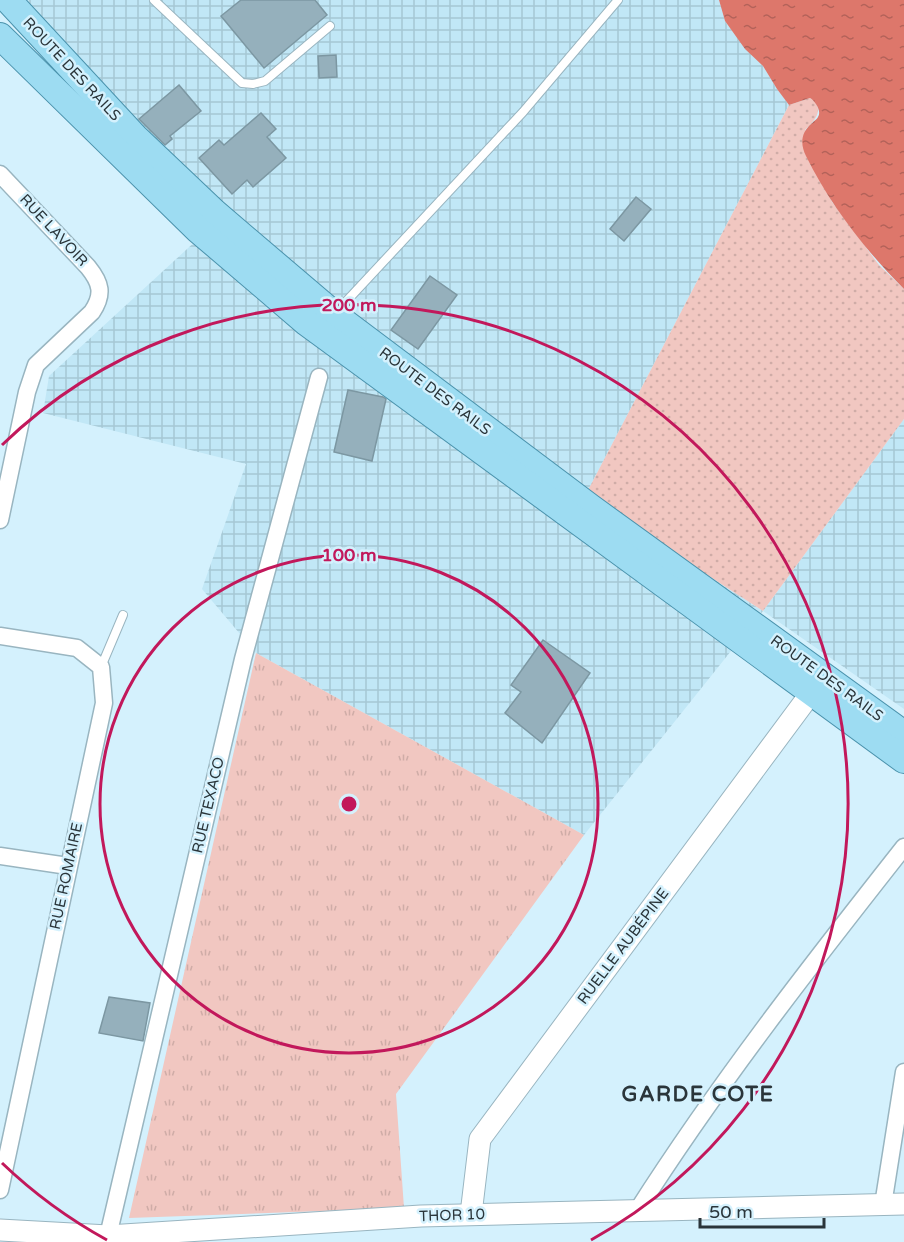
<svg xmlns="http://www.w3.org/2000/svg" width="904" height="1242" viewBox="0 0 904 1242" font-family="'Varela Round',sans-serif">
	<style>
		.industrial { fill: url(#industrial-grid) }
		.grass { fill: url(#grass-dots) }
		.park { fill: url(#park-tufts) }
		.water { fill: url(#water-ripples) }
		.building { fill: #95b0bc; stroke: #7c97a2; stroke-width: 1.5 }
		.lines { fill: none; stroke-linecap: round; stroke-linejoin: round }
		.service-casing { stroke: #99b5c0; stroke-width: 10 }
		.minor-casing { stroke: #99b5c0; stroke-width: 19 }
		.tertiary-casing { stroke: #99b5c0; stroke-width: 23 }
		.primary-casing { stroke: #4a92ac; stroke-width: 28 }
		.service { stroke: #fff; stroke-width: 8 }
		.minor { stroke: #fff; stroke-width: 16 }
		.tertiary { stroke: #fff; stroke-width: 21 }
		.primary { stroke: #9ddcf2; stroke-width: 26 }
		.ring { fill: none; stroke: #c2185b; stroke-width: 3 }
		.labels { text-anchor: middle; stroke-width: 5; stroke-linejoin: round; paint-order: stroke }
		.street-label { font-size: 15px; fill: #2a353a; stroke: #d4f1fd }
		.district-label { font-size: 21px; font-weight: bold; letter-spacing: 1.5px; fill: #2a353a; stroke: #d4f1fd }
		.centre { fill: #c2185b; stroke: #d4f1fd; stroke-width: 3 }
		.ring-label { font-size: 18px; text-anchor: middle; font-weight: bold; fill: #c2185b; stroke: #d4f1fd; stroke-width: 5; stroke-linejoin: round; paint-order: stroke }
	</style>
	<defs>
		<pattern id="industrial-grid" width="8" height="8" patternUnits="userSpaceOnUse" patternTransform="scale(1.5)"><rect width="8" height="8" fill="#c1e7f6"/><path d="M0 4h8M4 0v8" fill="none" stroke="#a6c7d4"/></pattern>
		<pattern id="grass-dots" width="8" height="8" patternUnits="userSpaceOnUse" patternTransform="scale(1.5)"><rect width="8" height="8" fill="#f1c7c1"/><path d="M2 2h.1M6 6h.1" fill="none" stroke="#cfaca7" stroke-width="1.8" stroke-linecap="round"/></pattern>
		<pattern id="park-tufts" width="24" height="20" patternUnits="userSpaceOnUse" patternTransform="scale(1.5)"><rect width="24" height="20" fill="#f1c7c1"/><path d="M3 7l-1-3M5 7V3M7 7l1-3M15 17l-1-3M17 17v-4M19 17l1-3" fill="none" stroke="#cfaca7"/></pattern>
		<pattern id="water-ripples" width="26" height="14" patternUnits="userSpaceOnUse" patternTransform="scale(1.5)"><rect width="26" height="14" fill="#dd776b"/><path d="M2 4q2-2 4 0t4 0M15 11q2-2 4 0t4 0" fill="none" stroke="#b36259"/></pattern>
	</defs>
	<rect width="100%" height="100%" fill="#d4f1fd"/>
	<path class="industrial" d="M8,0H719L725,21L745,48L763,66L777,89L789,105L585,496L763,611L904,419V709L763,611L584,835L256,653L202,589L246,464L43,413L49,376L224,215Z"/>
	<path class="grass" d="M810,98C826,109 815,120 805,130L832,202L879,265L904,289V419L763,611L585,496L789,105Z"/>
	<path class="park" d="M256,653L584,835L396,1094L404,1208L129,1218Z"/>
	<path class="water" d="M719,0H904V289C866,251 830,205 806,156C800,144 801,133 811,124C812,123 818,118 818,117C822,111 815,101 810,98L789,105L777,89L763,66L745,49L725,21Z"/>
	<g class="building">
		<path d="M241,0H315L327,15L264,68L221,16Z"/>
		<path d="M336,55L337,77L319,78L318,56Z"/>
		<path d="M179,85L201,111L170,136L172,139L165,145L139,119Z"/>
		<path d="M261,113L276,129L267,137L286,158L253,187L247,180L232,194L199,158L219,140L224,145Z"/>
		<path d="M636,197L651,209L624,241L610,229Z"/>
		<path d="M430,276L457,295L418,349L391,330Z"/>
		<path d="M348,390L383,397L386,399L372,461L334,452Z"/>
		<path d="M543,640L590,673L542,743L505,713L521,692L511,685Z"/>
		<path d="M109,997L150,1003L143,1041L99,1033Z"/>
	</g>
	<g class="lines">
		<g class="service-casing">
			<g id="service">
				<path d="M154,0L242,83L253,84L265,81L330,26"/>
				<path d="M341,307L523,112L618,0"/>
				<path d="M101,667L123,615"/>
			</g>
		</g>
		<g class="minor-casing">
			<g id="minor">
				<path d="M0,174L88,267C101,283 104,294 92,312L36,365L27,392L0,520"/>
				<path d="M0,636L77,648L101,667L104,703L0,1190"/>
				<path d="M0,856L68,866"/>
				<path d="M883,1205L904,1072"/>
				<path d="M637,1211C718,1084 811,965 904,847"/>
				<path d="M108,1236L243,659L319,377"/>
			</g>
		</g>
		<g class="tertiary-casing">
			<g id="tertiary">
				<path d="M471,1214L480,1139L811,693"/>
				<path d="M0,1230L108,1236L421,1216L904,1204"/>
			</g>
		</g>
		<g class="primary-casing">
			<g id="primary">
				<path d="M8,0L136,138L214,212L336,316L590,507L904,734"/>
				<path d="M0,36L197,229L307,323L904,760"/>
			</g>
		</g>
		<use href="#service" class="service"/>
		<use href="#minor" class="minor"/>
		<use href="#tertiary" class="tertiary"/>
		<use href="#primary" class="primary"/>
	</g>
	<g class="ring">
		<circle cx="349" cy="804" r="249"/>
		<path d="M107 1240A499 499 0 0 1 2 1163M2 445A499 499 0 1 1 591 1240"/>
	</g>
	<g class="labels">
		<g class="street-label">
			<text transform="translate(72 69) rotate(47)" y="5">ROUTE DES RAILS</text>
			<text transform="translate(54 230) rotate(47)" y="5">RUE LAVOIR</text>
			<text transform="translate(435 391) rotate(37)" y="5">ROUTE DES RAILS</text>
			<text transform="translate(827 678) rotate(36)" y="5">ROUTE DES RAILS</text>
			<text transform="translate(208 805) rotate(-77)" y="5">RUE TEXACO</text>
			<text transform="translate(66 876) rotate(-78)" y="5">RUE ROMAIRE</text>
			<text transform="translate(623 946) rotate(-53)" y="5">RUELLE AUBÉPINE</text>
			<text transform="translate(452 1215) rotate(-2)" y="5">THOR 10</text>
		</g>
		<g class="district-label">
			<text x="698" y="1101">GARDE COTE</text>
		</g>
	</g>
	<circle cx="349" cy="804" r="9" class="centre"/>
	<g class="ring-label">
		<text x="349" y="311">200 m</text>
		<text x="349" y="561">100 m</text>
	</g>
	<path d="M700 1218v9h124v-9" fill="none" stroke="#2a353a" stroke-width="3"/>
	<text x="709" y="1218" font-size="18" fill="#2a353a" stroke="#d4f1fd" stroke-width="4.5" paint-order="stroke">50 m</text>
</svg>
